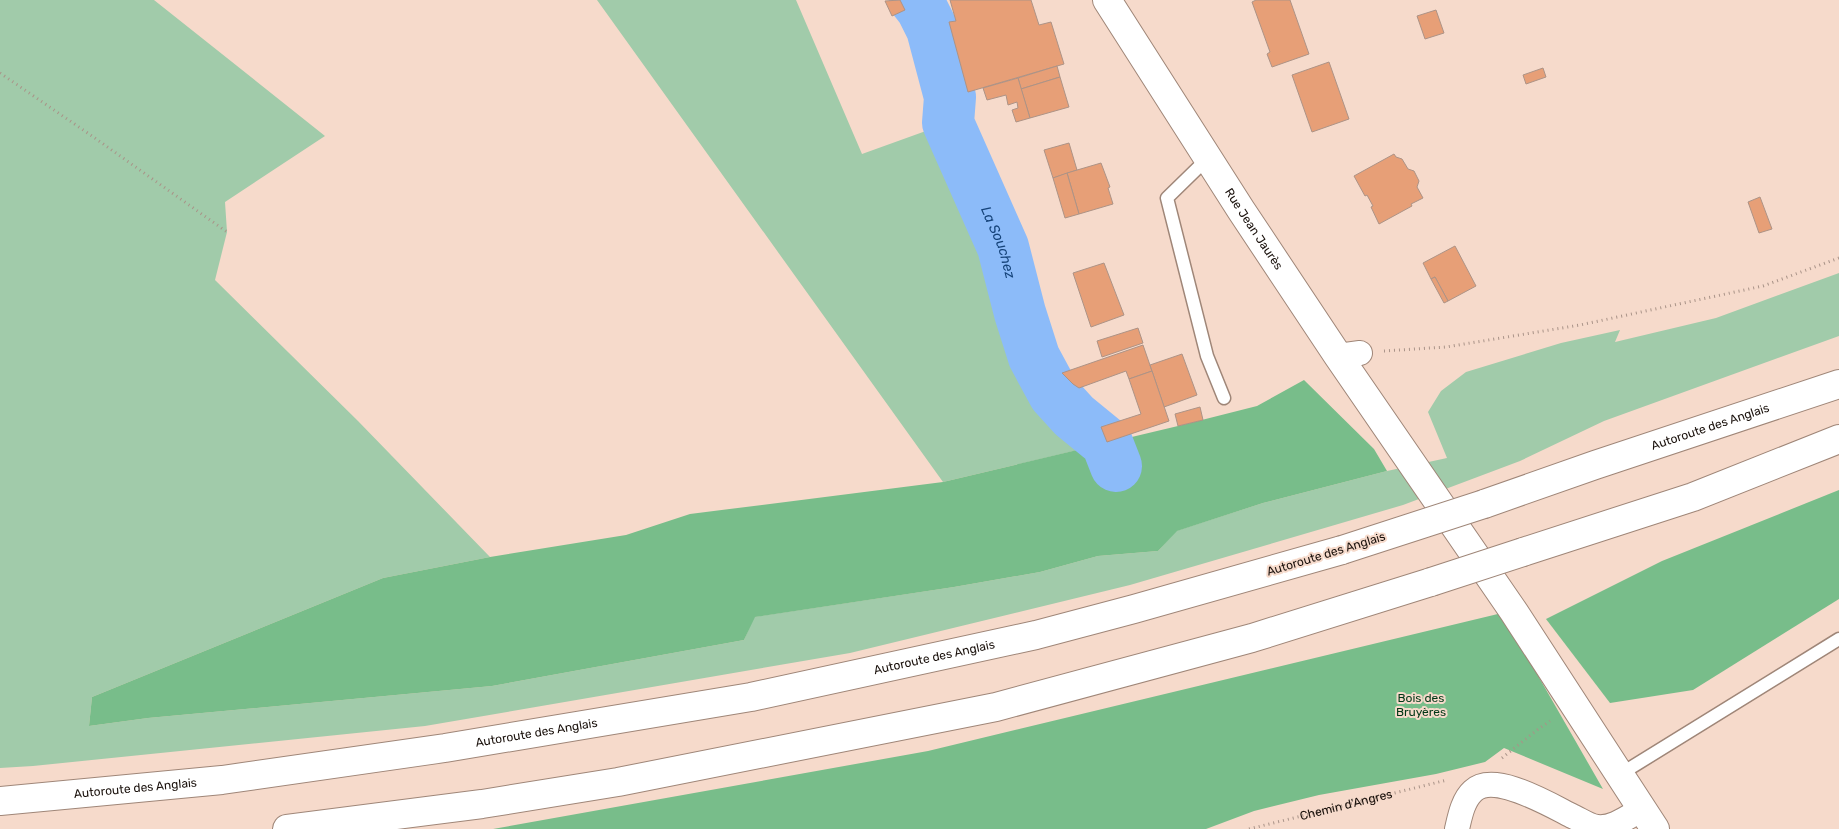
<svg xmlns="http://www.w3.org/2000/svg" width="1839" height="829" viewBox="0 0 1839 829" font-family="Rubik,sans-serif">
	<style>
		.green { fill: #a1cbaa }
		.forest { fill: #78bd8a }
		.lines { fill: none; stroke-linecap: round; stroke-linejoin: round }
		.river { stroke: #8cbbf9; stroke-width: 52 }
		.building { fill: #e79f77; stroke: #ad9386 }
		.service-casing { stroke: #9f8678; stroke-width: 15 }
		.minor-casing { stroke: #9f8678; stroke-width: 26 }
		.secondary-casing { stroke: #9f8678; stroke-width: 30 }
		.motorway-casing { stroke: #9f8678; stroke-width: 30 }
		.path { stroke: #a99388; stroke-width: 3; stroke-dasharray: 1 4; stroke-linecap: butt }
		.service { stroke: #fff; stroke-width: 12 }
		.minor { stroke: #fff; stroke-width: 24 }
		.secondary { stroke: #fff; stroke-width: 28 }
		.motorway { stroke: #fff; stroke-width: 28 }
		.motorway-bridge-casing { stroke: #9f8678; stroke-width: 30; stroke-linecap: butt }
		.motorway-bridge { stroke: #fff; stroke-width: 28 }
		.labels { text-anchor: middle; stroke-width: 4; stroke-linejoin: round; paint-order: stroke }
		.street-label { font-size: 12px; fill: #19100b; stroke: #f6dacb }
		.park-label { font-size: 12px; fill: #003716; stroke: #f6dacb }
		.water-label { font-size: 14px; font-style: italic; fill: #16447b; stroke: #f6dacb }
	</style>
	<rect width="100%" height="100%" fill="#f6dacb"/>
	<g class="green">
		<path d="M0,0H154L325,136L225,202L227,232L215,280L358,421L490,557L383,578L92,697L89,726L148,718L492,686L744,640L754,617L954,587L1040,572L1098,556L1158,551L1176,531L1263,503L1387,471L1447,458L1428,412L1441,391L1466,372L1561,343L1620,330L1615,342L1716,318L1839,273V336L1604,421L1520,461L1403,505L1130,585L850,653L425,726L33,766L0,768Z"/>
		<path d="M597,0H796L862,154L948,123L1003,247L1020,313L1034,357L1054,394L1074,416L1107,443L943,482Z"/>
	</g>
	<g class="forest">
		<path d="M1304,380L1374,449L1387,471L1263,503L1177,531L1158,551L1098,556L1040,572L954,587L755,617L744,640L492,686L148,718L89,726L92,697L383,578L490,557L626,535L690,514L943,482L1178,426L1257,406Z"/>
		<path d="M1839,490V599L1693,690L1610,703L1546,619L1662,561Z"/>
		<path d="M1502,613L1603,789L1504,748L1485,762L1436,774L1319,795L1254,811L1206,829H493L928,751Z"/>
	</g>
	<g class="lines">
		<path class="river" id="s1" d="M915,0L922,9L932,29L950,97L948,123L1003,247L1020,313L1034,357L1054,394L1074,416L1107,443L1116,466"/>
	</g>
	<g class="building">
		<path d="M900,0L905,10L892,16L885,1Z"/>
		<path d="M950,0H1031L1039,25L1051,22L1064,64L968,92L949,22L956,21Z"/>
		<path d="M1256,0H1290L1309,54L1272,67L1267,54L1270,52L1252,2Z"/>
		<path d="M1436,10L1444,33L1425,39L1417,16Z"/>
		<path d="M1329,62L1349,119L1312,132L1292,75Z"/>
		<path d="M1057,66L1060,77L1021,89L1018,78Z"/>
		<path d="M1543,68L1546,77L1526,84L1523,75Z"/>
		<path d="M1060,77L1069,107L1030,118L1021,89Z"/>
		<path d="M1018,78L1030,118L1016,122L1012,110L1018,108L1017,102L1008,105L1006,95L987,100L983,88Z"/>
		<path d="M1069,143L1077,170L1053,178L1044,150Z"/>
		<path d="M1394,154L1396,157L1402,159L1408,169L1414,171L1419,181L1417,187L1423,198L1411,204L1412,206L1379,224L1371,207L1373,206L1367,195L1365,196L1354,176Z"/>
		<path d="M1101,163L1110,187L1108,188L1113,204L1079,214L1067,173Z"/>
		<path d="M1067,173L1079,214L1065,218L1053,178Z"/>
		<path d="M1760,197L1772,229L1759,233L1748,202Z"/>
		<path d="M1455,246L1476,286L1448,301L1435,277L1431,279L1423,263Z"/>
		<path d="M1104,263L1124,315L1091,327L1073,273Z"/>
		<path d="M1435,277L1448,301L1444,303L1431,279Z"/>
		<path d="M1138,328L1143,343L1102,357L1097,341Z"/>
		<path d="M1143,345L1152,371L1129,379L1126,371L1079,388L1073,384L1062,373Z"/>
		<path d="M1182,354L1197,395L1164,407L1150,365Z"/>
		<path d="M1152,371L1169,421L1107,442L1101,427L1141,414L1129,379Z"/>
		<path d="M1200,407L1203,420L1178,426L1175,414Z"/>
	</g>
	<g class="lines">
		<g class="service-casing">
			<g id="service">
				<path d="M1208,158L1167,198L1207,356L1224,398"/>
				<path d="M1619,775L1839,639"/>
			</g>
		</g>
		<g class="minor-casing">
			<g id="minor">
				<path d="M1338,356L1360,353"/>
				<path d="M1457,829C1460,816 1463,800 1473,791C1494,771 1550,805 1572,816C1579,819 1589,826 1597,827C1613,829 1629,816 1642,809"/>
			</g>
		</g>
		<g class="secondary-casing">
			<g id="secondary">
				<path id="s3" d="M1107,0L1241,210L1338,356L1514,612L1655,829"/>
			</g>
		</g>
		<g class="motorway-casing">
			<g id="motorway">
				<path id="s4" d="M1484,504L1595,465L1839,384"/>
				<path d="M1523,552L1693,497L1839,439"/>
				<path id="s5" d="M0,801L222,780L445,748L751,697L1036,635L1134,609L1342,550"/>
				<path d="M287,829L482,804L618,782L996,707L1252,638L1431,582"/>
			</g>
		</g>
		<g class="path">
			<path d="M0,73L92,136L227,232"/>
			<path d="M1384,351L1446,347L1580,325L1763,286L1839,258"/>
			<path d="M1502,758L1537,730L1550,721"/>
			<path id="s2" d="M1249,829L1447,780"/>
		</g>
		<use href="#service" class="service"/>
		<use href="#minor" class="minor"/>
		<use href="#secondary" class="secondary"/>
		<use href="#motorway" class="motorway"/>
		<g class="motorway-bridge-casing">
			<g id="motorway-bridge">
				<path d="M1342,550L1484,504"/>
				<path d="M1431,582L1523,552"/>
			</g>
		</g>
		<use href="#motorway-bridge" class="motorway-bridge"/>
	</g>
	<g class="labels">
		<g class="street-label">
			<text dy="4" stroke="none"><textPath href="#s3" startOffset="272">Rue Jean Jaurès</textPath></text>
			<text dy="4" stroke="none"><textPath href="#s4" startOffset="239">Autoroute des Anglais</textPath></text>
			<text transform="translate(1326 554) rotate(-17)" y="4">Autoroute des Anglais</text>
			<text dy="4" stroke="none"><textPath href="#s5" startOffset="946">Autoroute des Anglais</textPath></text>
			<text dy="4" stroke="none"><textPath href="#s5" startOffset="541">Autoroute des Anglais</textPath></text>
			<text dy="4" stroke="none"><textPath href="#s5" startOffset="136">Autoroute des Anglais</textPath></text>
			<text dy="4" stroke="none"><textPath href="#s2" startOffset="100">Chemin d'Angres</textPath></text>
		</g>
		<g class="park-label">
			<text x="1421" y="702">Bois des<tspan x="1421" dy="14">Bruyères</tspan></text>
		</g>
		<g class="water-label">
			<text dy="5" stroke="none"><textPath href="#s1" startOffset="260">La Souchez</textPath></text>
		</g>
	</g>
</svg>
